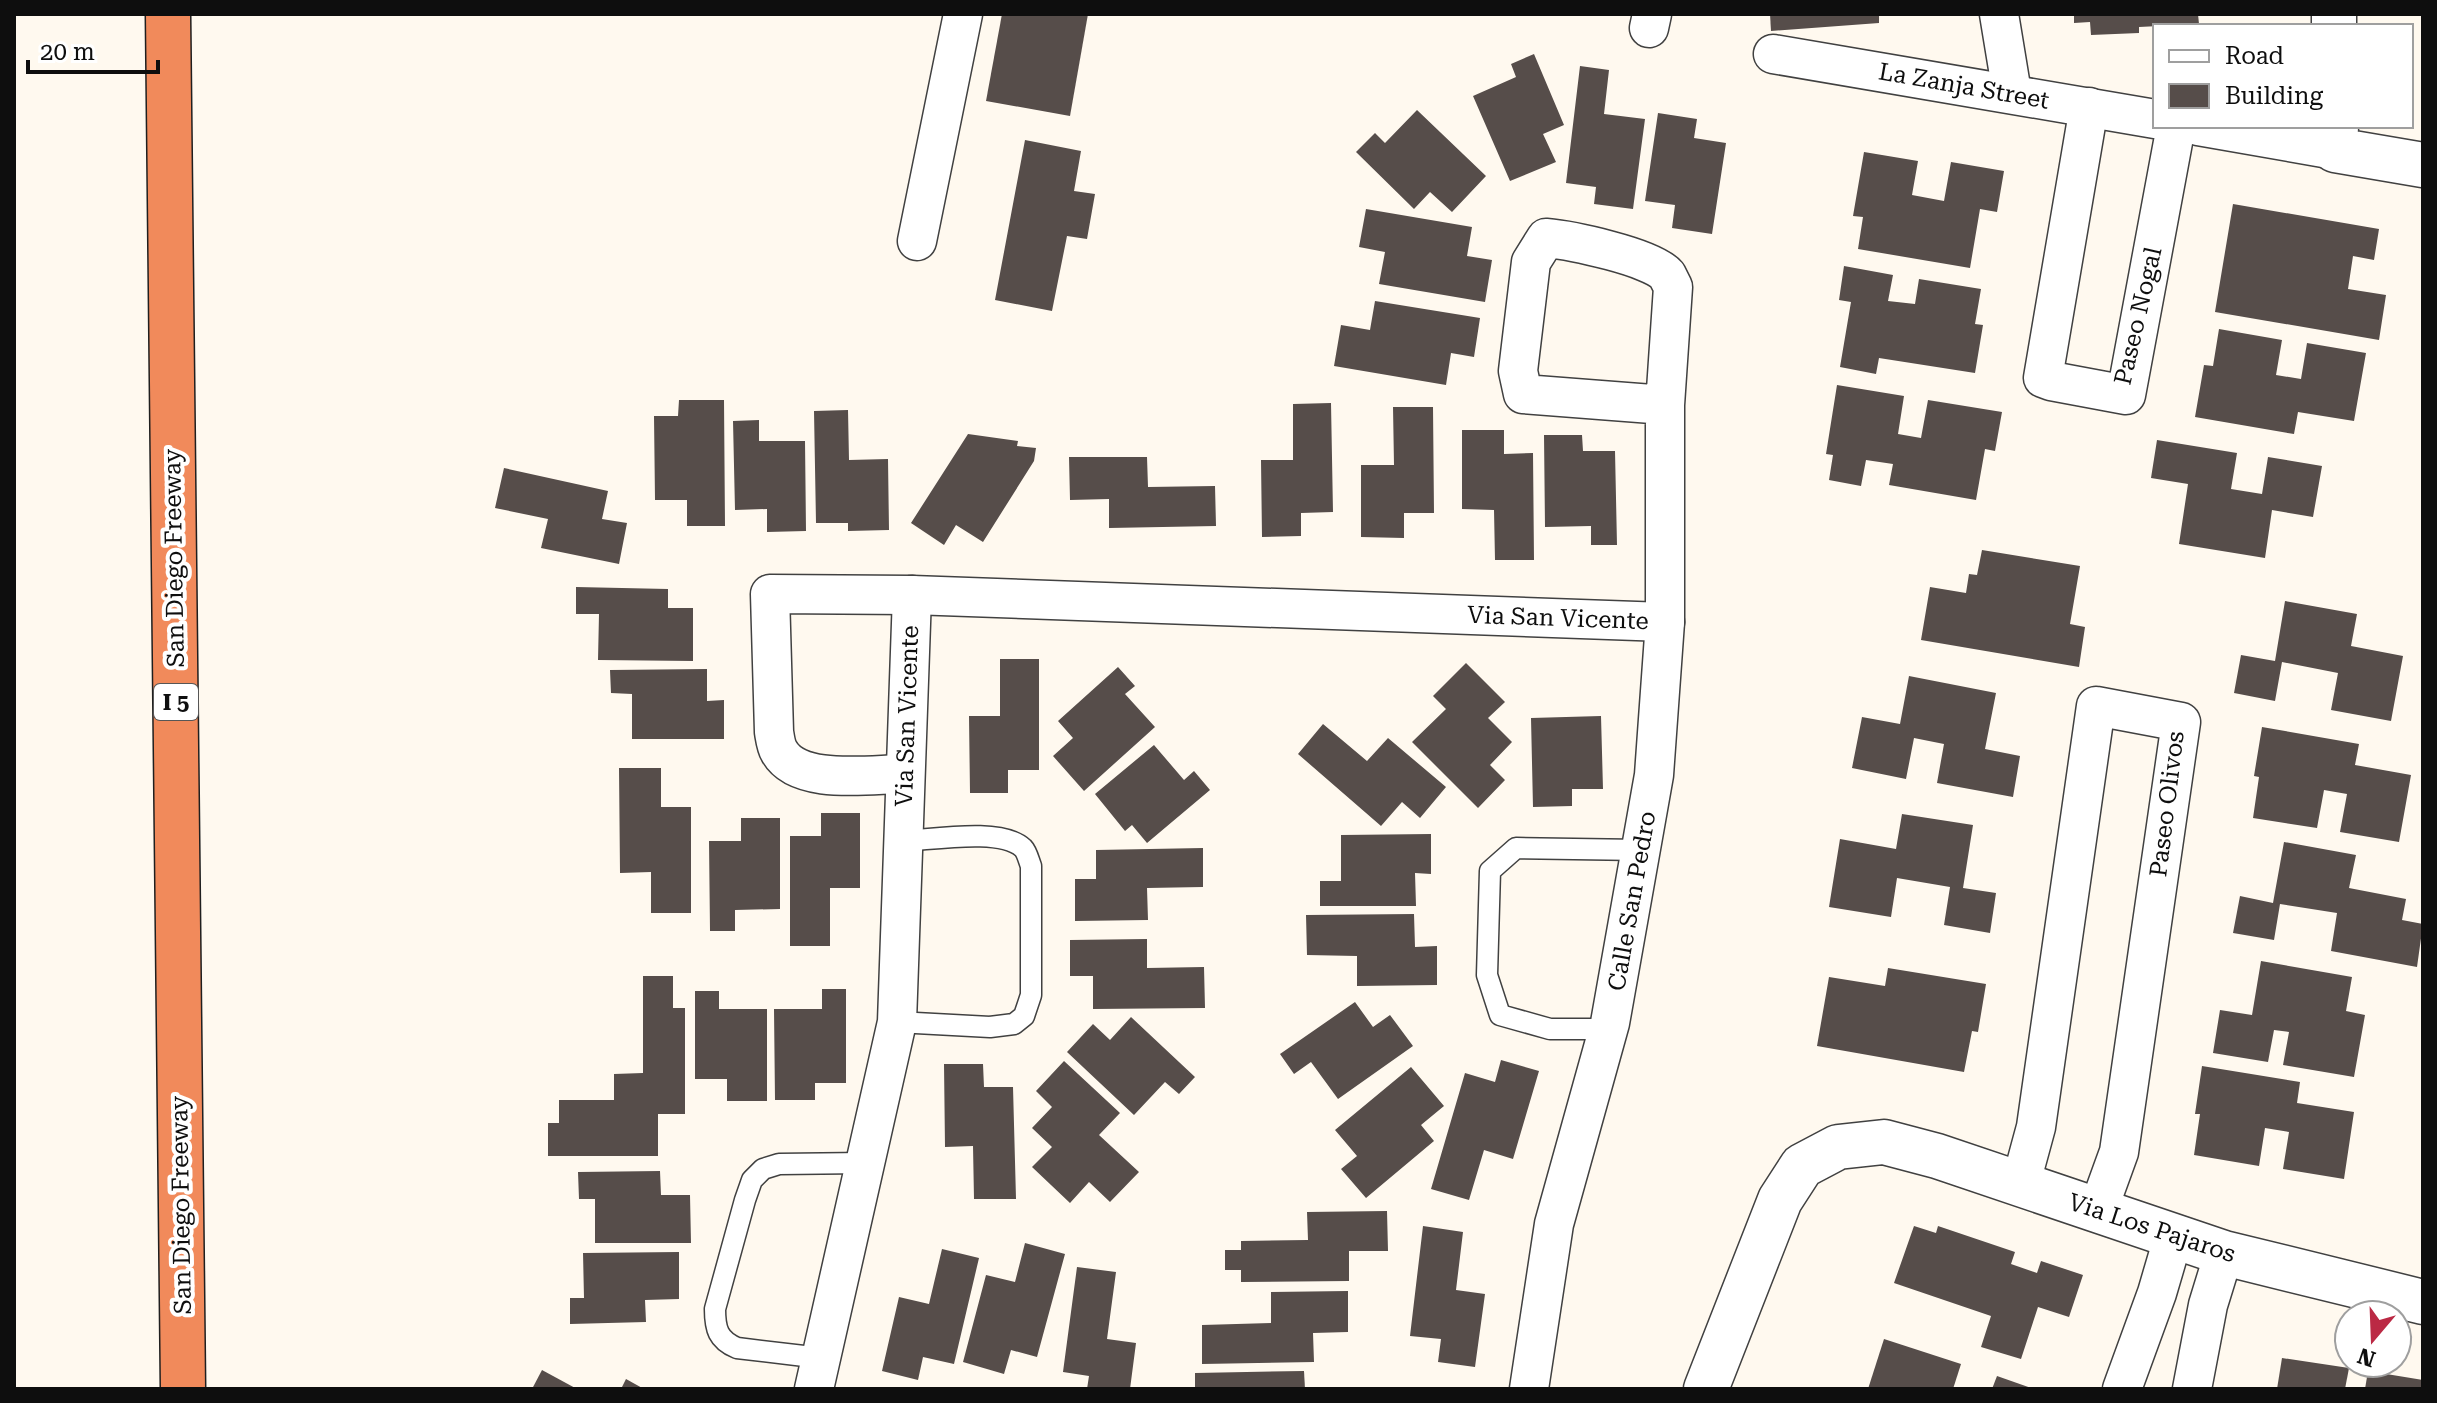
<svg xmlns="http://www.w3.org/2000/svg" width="2437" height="1403" viewBox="0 0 2437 1403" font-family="'Roboto Serif',serif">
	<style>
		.building { fill: #564d4a }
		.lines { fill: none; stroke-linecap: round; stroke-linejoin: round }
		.service-casing { stroke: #414141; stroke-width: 23 }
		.minor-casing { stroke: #414141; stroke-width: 41 }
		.tertiary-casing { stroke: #414141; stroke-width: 47 }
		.motorway-casing { stroke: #1f1f1f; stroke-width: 47 }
		.service { stroke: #fff; stroke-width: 20 }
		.minor { stroke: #fff; stroke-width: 38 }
		.tertiary { stroke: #fff; stroke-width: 44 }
		.motorway { stroke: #f18a5b; stroke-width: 44 }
		.labels { text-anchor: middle; stroke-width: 8; stroke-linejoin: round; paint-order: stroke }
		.shield { fill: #fff; stroke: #565656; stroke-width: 2 }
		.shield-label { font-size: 22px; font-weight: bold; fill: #0e0e0e }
		.street-label { font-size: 24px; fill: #0e0e0e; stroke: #fff }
	</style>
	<rect width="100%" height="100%" fill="#fff9ef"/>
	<g class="building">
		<path d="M1002,14H1088L1070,116L986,101Z"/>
		<path d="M1770,14H1879V23L1771,31Z"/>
		<path d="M2074,14H2198L2199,24L2139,27V33L2091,35L2090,22L2074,23Z"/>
		<path d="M1534,54L1564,125L1543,134L1556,162L1510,181L1473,96L1516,77L1511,64Z"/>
		<path d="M1580,66L1609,70L1604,114L1645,119L1633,209L1594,204L1596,187L1566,183Z"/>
		<path d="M1417,110L1486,176L1452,212L1430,192L1414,209L1356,152L1375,133L1385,143Z"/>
		<path d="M1658,113L1697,119L1694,138L1726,143L1712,234L1672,228L1675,205L1645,201Z"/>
		<path d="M1025,140L1081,151L1074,191L1095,194L1087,239L1067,236L1052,311L995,300Z"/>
		<path d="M1864,152L1918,161L1912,195L1944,201L1951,162L2004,171L1997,212L1980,209L1970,268L1858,249L1863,217L1853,216Z"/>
		<path d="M2233,204L2379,229L2374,260L2353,256L2348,289L2386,295L2379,340L2215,312Z"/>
		<path d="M1366,209L1472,227L1467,256L1492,260L1485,302L1379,284L1385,252L1359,247Z"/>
		<path d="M1844,266L1893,275L1888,301L1915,304L1919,279L1981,289L1975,324L1983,325L1975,373L1879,358L1876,374L1840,367L1851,302L1839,300Z"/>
		<path d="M1375,301L1480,318L1474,357L1451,353L1446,385L1334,366L1341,325L1370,330Z"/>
		<path d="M2219,329L2282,340L2276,375L2301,379L2307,343L2366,353L2354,421L2298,412L2294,434L2195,417L2204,365L2213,366Z"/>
		<path d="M1837,385L1904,396L1898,434L1921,438L1928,400L2002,412L1995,451L1985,449L1976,500L1889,485L1893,464L1866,460L1861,486L1829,480L1833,455L1826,454Z"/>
		<path d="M679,400H724L725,526H687V500H655L654,416H678Z"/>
		<path d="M1331,403L1333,512L1301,513V536L1262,537L1261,460H1293V404Z"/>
		<path d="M1393,407H1433L1434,513H1404V538L1361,537V465H1394Z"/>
		<path d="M848,410L849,460L888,459L889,530L848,531V523H816L814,411Z"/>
		<path d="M759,420V441H805L806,531L767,532V509L735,510L733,421Z"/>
		<path d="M1462,430H1504V454L1533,453L1534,560H1495L1494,510L1462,509Z"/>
		<path d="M968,434L1018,441L1017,446L1036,448L1034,461L983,542L956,525L944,545L911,523Z"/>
		<path d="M1544,435H1582L1583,451H1615L1617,545H1591V526L1545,527Z"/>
		<path d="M2157,440L2237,453L2231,489L2262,494L2268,457L2322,466L2313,517L2272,510L2265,558L2179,544L2188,484L2151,478Z"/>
		<path d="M1069,457H1147L1148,487L1215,486L1216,526L1109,528V499L1070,500Z"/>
		<path d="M504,468L608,491L602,519L627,523L619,564L541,548L548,519L495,508Z"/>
		<path d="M1982,550L2080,566L2070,624L2085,627L2079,667L1921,640L1930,587L1966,593L1969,574L1977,575Z"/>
		<path d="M576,587L668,589V608H693V661L598,660L599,614H576Z"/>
		<path d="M2285,601L2357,614L2351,646L2403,656L2391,721L2331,710L2338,673L2282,662L2275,701L2234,693L2241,655L2275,661Z"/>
		<path d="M1000,659H1039V770H1008V793H970L969,716H1000Z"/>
		<path d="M1466,663L1505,702L1488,718L1512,742L1490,765L1505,780L1478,808L1412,742L1446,709L1433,696Z"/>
		<path d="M1118,667L1135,686L1125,694L1155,727L1084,791L1053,756L1073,738L1058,721Z"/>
		<path d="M707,669V701L724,700V739H632V694L611,693L610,670Z"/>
		<path d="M1909,676L1996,693L1985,749L2020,756L2013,797L1937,783L1944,744L1914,738L1906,779L1852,768L1862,717L1900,724Z"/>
		<path d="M1601,716L1603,789H1572V806L1533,807L1531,718Z"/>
		<path d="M1323,724L1367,761L1388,738L1446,787L1420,818L1402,802L1381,826L1298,754Z"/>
		<path d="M2262,727L2359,744L2355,765L2411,775L2399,842L2340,832L2347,794L2324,790L2317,828L2253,818L2259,777L2254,776Z"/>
		<path d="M1154,745L1184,780L1194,771L1210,790L1147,843L1132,825L1125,831L1095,794Z"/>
		<path d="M619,768H661V807H691V913H651V872L620,873Z"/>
		<path d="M821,813H860V888H830V946H790V836H821Z"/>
		<path d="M1902,814L1973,825L1963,888L1996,893L1990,933L1944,925L1950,887L1897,878L1891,917L1829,907L1840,839L1896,849Z"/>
		<path d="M741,818H780V909L735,910V931H710L709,841H741Z"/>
		<path d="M1431,834V874L1415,873L1416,906H1320V881H1341V835Z"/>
		<path d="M2284,842L2356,855L2349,888L2406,899L2402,920L2423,924L2417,967L2331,951L2337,913L2280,904L2274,940L2233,933L2240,896L2273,903Z"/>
		<path d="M1203,848V887L1147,888L1148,920L1075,921V879H1096V850Z"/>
		<path d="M1414,914L1415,947L1437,946V985L1357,986V956L1307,955L1306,915Z"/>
		<path d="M1147,939V968L1204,967L1205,1008L1093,1009V976H1070V940Z"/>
		<path d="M2261,961L2352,977L2346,1011L2365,1015L2354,1077L2283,1065L2289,1032L2274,1030L2268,1062L2213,1053L2220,1010L2252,1015Z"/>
		<path d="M1888,968L1986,984L1978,1032L1972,1031L1964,1072L1817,1046L1829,977L1885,986Z"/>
		<path d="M643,976H673V1008H685V1114H658V1156H548V1123H559V1100H614V1074L643,1073Z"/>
		<path d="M822,989H846V1083H815V1100H775L774,1009H822Z"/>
		<path d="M695,991H719V1009H767V1101H727V1079H695Z"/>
		<path d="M1355,1002L1373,1027L1390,1015L1413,1046L1338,1099L1311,1062L1294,1074L1280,1054Z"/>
		<path d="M1131,1017L1195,1077L1179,1094L1165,1082L1134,1115L1067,1052L1093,1024L1110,1040Z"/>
		<path d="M1501,1060L1539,1071L1513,1159L1484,1150L1469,1200L1431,1189L1465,1073L1495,1082Z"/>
		<path d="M1064,1061L1120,1113L1099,1135L1139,1172L1110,1202L1089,1182L1070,1203L1032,1167L1052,1147L1032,1128L1052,1107L1036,1091Z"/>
		<path d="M944,1064H983L984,1087H1013L1016,1199H974L973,1146L945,1147Z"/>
		<path d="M2202,1066L2300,1082L2297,1103L2354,1112L2344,1179L2283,1169L2289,1132L2265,1128L2259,1166L2194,1155L2200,1114H2195Z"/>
		<path d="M1411,1067L1444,1106L1421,1125L1434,1141L1366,1198L1341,1169L1357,1156L1335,1130Z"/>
		<path d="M660,1171L661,1195H690L691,1243H595V1199H579L578,1172Z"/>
		<path d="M1387,1211L1388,1251H1349V1281L1241,1282V1270H1225V1250H1241V1241L1308,1240L1307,1212Z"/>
		<path d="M1423,1226L1463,1232L1456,1290L1485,1294L1475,1367L1438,1362L1441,1339L1410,1336Z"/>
		<path d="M1914,1226L1936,1233L1938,1226L2015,1252L2011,1264L2037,1273L2041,1261L2083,1275L2069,1317L2038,1307L2021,1359L1981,1347L1991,1316L1894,1283Z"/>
		<path d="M1025,1243L1065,1254L1037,1357L1011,1350L1004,1374L963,1362L986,1275L1015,1282Z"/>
		<path d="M942,1249L979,1258L954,1364L923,1357L918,1380L882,1371L899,1297L929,1304Z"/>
		<path d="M679,1252V1299L645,1300L646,1322L570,1324V1298H584L583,1253Z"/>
		<path d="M1077,1267L1116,1272L1107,1339L1136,1343L1130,1389H1087L1089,1376L1063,1372Z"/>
		<path d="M1348,1291V1332L1313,1333L1314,1362L1202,1364V1325L1271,1323V1292Z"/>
		<path d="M1884,1339L1961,1364L1953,1389H1868Z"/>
		<path d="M2282,1358L2349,1368L2345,1389H2277Z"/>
		<path d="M542,1370L577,1389H532Z"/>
		<path d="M1304,1371L1305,1389H1195V1373Z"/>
		<path d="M2368,1371L2423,1380V1389H2365Z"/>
		<path d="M1997,1376L2034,1389H1992Z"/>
		<path d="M626,1379L644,1389H621Z"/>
	</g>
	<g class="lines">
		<g class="service-casing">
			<g id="service">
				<path d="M897,1022L990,1027L1014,1024L1024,1016L1031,995V866C1029,861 1027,852 1023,848C1001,827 931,840 902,841"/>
				<path d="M1608,1029H1550L1500,1015L1487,975L1490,871L1516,848L1641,850"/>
				<path d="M821,1358L737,1348C718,1340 715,1329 715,1309L745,1200L752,1180L763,1169L779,1164L865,1163"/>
			</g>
		</g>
		<g class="minor-casing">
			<g id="minor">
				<path d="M1999,14L2012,93"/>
				<path d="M1649,28L1652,14"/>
				<path d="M1773,54L2155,119"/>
				<path d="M2089,107L2043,378L2051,381L2126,395L2176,126"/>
				<path d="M2198,126L2335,150"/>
				<path d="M917,241L963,14"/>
				<path d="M905,774C870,774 798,786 779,751C776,746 775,738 774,732L770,594L912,595L1665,622"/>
				<path d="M2020,1186L2036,1127L2096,706L2181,722L2119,1152L2098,1210"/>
				<path d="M814,1389L897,1022L912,595"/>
				<path d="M1529,1389L1554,1224L1610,1023L1654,775L1665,622V405L1673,287C1671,283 1669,279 1667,275C1652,257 1570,240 1546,238L1531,262L1518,371L1523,394L1665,405"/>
				<path d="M2122,1389L2157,1293L2174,1235"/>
				<path d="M2192,1389L2208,1305L2224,1253"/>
			</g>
		</g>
		<g class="tertiary-casing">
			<g id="tertiary">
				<path d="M2334,14V26"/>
				<path d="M2336,126L2335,150L2423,165"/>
				<path d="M1706,1389L1780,1200L1802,1166L1838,1147L1884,1142L1937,1156L2224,1253L2423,1302"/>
			</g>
		</g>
		<g class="motorway-casing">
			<path id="motorway" d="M168,14L183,1389"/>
		</g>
		<use href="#service" class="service"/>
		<use href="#minor" class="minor"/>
		<use href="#tertiary" class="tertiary"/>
		<use href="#motorway" class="motorway"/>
	</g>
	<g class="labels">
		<rect class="shield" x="154" y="684" width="44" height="36" rx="6"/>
		<g class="shield-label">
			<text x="176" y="710">I 5</text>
		</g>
		<g class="street-label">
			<text transform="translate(1964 86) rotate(10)" y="8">La Zanja Street</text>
			<text transform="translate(2138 316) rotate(-77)" y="8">Paseo Nogal</text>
			<text transform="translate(174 558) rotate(-91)" y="8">San Diego Freeway</text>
			<text transform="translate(1558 618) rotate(2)" y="8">Via San Vicente</text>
			<text transform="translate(907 716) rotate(-88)" y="8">Via San Vicente</text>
			<text transform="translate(2167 804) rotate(-83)" y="8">Paseo Olivos</text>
			<text transform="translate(1632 901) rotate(-80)" y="8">Calle San Pedro</text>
			<text transform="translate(181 1205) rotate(-91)" y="8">San Diego Freeway</text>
			<text transform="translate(2152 1228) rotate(18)" y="8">Via Los Pajaros</text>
		</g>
	</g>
	<rect width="2437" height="1403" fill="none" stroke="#0e0e0e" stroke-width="32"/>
	<rect x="2153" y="24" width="260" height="104" fill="#ffffff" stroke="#9f9f9f" stroke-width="2"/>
	<rect x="2169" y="50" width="40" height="12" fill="#ffffff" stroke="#9f9f9f" stroke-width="2"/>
	<text x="2225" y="64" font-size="24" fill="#0e0e0e">Road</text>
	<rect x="2169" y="84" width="40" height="24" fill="#564d4a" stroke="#9f9f9f" stroke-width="2"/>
	<text x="2225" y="104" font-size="24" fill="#0e0e0e">Building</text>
	<g transform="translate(2373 1339) rotate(199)"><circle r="38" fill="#ffffff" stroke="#9f9f9f" stroke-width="2"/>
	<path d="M0-6L14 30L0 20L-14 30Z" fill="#bb2944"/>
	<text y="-12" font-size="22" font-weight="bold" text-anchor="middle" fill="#0e0e0e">N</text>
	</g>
	<path d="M28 60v12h130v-12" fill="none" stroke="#0e0e0e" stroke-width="4"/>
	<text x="40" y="60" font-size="24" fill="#0e0e0e" stroke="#ffffff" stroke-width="6" paint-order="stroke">20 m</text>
</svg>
